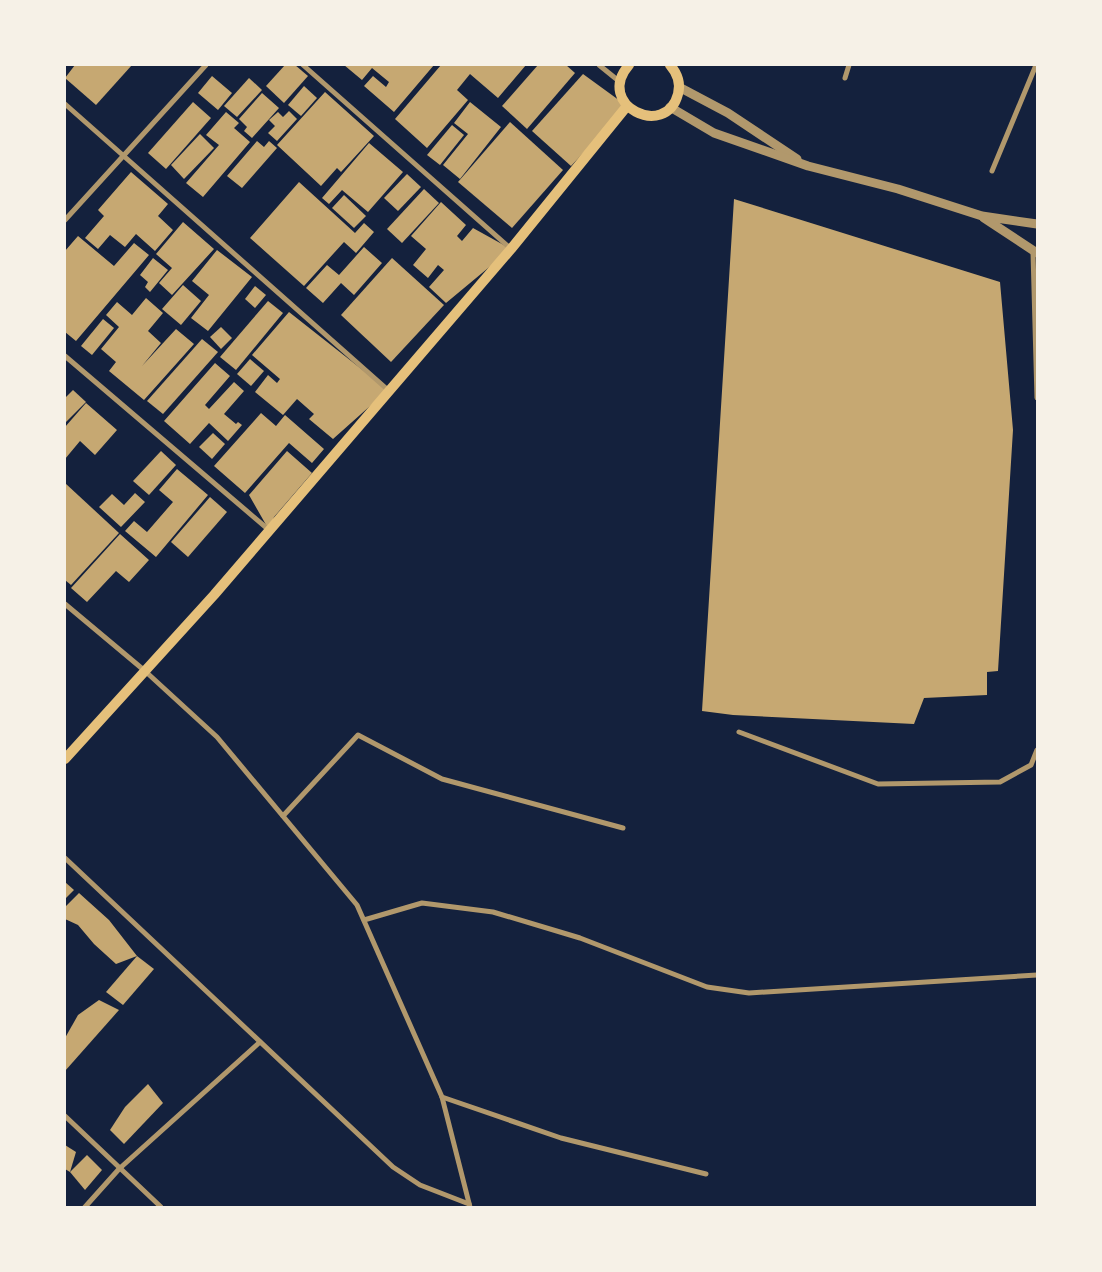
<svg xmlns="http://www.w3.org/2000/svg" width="1102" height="1272" viewBox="0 0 1102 1272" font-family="Cabin,sans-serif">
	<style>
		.building { fill: #c6a872 }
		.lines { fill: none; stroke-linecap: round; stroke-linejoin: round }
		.minor { stroke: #b1986c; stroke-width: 5 }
		.tertiary { stroke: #b1986c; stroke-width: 9 }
		.secondary { stroke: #e5c07b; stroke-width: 10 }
	</style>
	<rect width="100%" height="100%" fill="#14213d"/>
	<g class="building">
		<path d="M75,65H132L96,105L65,78Z"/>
		<path d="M285,65H295L308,76L284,103L266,86Z"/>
		<path d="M344,65H434L394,112L364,86L373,76L386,87L389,82L372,68L362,80Z"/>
		<path d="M441,65H526L498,98L470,74L457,90L468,100L427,148L395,119Z"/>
		<path d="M538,65H566L575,73L527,129L502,106Z"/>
		<path d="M583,74L627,106L571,166L532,131Z"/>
		<path d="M212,76L232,93L218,110L198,93Z"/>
		<path d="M249,78L262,90L237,117L224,106Z"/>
		<path d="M304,86L317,98L301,116L288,105Z"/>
		<path d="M325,92L374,136L341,172L337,168L321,186L277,145Z"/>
		<path d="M262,93L279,108L252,138L244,131L247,127L239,119Z"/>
		<path d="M193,102L211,118L166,169L148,153Z"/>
		<path d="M470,102L501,127L460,179L443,165L468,134L454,123Z"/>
		<path d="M289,111L297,119L277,141L268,133L275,126L269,120L278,112L283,117Z"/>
		<path d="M226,112L239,123L234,128L250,142L203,197L186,183L219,145L206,135Z"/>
		<path d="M510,122L563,170L512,228L458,182Z"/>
		<path d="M452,125L464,135L440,165L427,155Z"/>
		<path d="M200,134L214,148L184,179L171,165Z"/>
		<path d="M257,141L264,147L269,141L277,148L242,188L227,176Z"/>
		<path d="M369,143L403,172L368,212L342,190L329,204L322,198Z"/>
		<path d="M131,172L168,204L158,216L173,230L155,251L136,234L125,247L110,235L98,249L85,238L104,216L98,210Z"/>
		<path d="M407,174L421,187L398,211L384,198Z"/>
		<path d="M299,182L355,233L364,223L374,232L356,253L344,242L304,286L250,238Z"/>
		<path d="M424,189L439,203L402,243L387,229Z"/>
		<path d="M344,195L366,216L354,228L332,208Z"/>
		<path d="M734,199L1000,282L1013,430L998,671L987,672V695L924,698L914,724L733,715L702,711Z"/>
		<path d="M441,202L466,225L457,236L462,241L473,228L511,249L446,303L429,287L444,270L438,265L428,278L413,265L426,249L411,236Z"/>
		<path d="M183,222L214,249L172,295L159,283L172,268L156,254Z"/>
		<path d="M78,236L114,266L134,243L149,255L76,341L65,332V251Z"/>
		<path d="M364,247L382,263L354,295L341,283L323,303L306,288L327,265L339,275Z"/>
		<path d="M217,250L252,277L208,331L191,318L209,295L192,281Z"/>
		<path d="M153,258L168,270L150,292L145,287L148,282L140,275Z"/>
		<path d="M392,258L444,305L391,362L341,315Z"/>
		<path d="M183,285L201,301L181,325L162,309Z"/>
		<path d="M255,286L266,295L255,308L245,299Z"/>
		<path d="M146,298L163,313L148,331L161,343L142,366L176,329L194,344L144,400L109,371L116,362L101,349L119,327L106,315L117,302L132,315Z"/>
		<path d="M268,301L283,313L236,370L220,357Z"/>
		<path d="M289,312L388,390L333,439L309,419L314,414L297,399L283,415L255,392L268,375L277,383L280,379L252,355Z"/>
		<path d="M103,319L114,328L92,355L81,346Z"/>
		<path d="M221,327L232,338L221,349L210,337Z"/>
		<path d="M202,339L218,352L163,414L147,401Z"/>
		<path d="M250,359L264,371L251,386L237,374Z"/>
		<path d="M215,363L230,376L205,405L209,409L234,382L244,391L224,414L236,424L238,422L242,425L228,441L209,423L190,444L164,421Z"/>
		<path d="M73,390L86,402L65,423V398Z"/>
		<path d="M86,403L117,430L95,455L80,441L65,459V427Z"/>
		<path d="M261,413L276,426L285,415L324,449L312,463L289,443L245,493L214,466Z"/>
		<path d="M213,433L225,444L212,459L199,447Z"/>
		<path d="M161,451L176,465L149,495L133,481Z"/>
		<path d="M287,451L312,473L274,517L269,530L249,495Z"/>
		<path d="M177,469L208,495L156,557L125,531L134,521L147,532L173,502L159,490Z"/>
		<path d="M65,483L119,533L71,585L65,580Z"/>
		<path d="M135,493L145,502L121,527L99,507L112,494L124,505Z"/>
		<path d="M210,497L227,512L188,557L171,542Z"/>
		<path d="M120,534L149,560L129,582L116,571L87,602L71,588Z"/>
		<path d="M65,882L74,890L65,899Z"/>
		<path d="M79,893L109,920L137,956L116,964L94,944L78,925L65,919V907Z"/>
		<path d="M137,956L154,969L123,1005L106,992Z"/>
		<path d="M99,1000L119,1010L65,1071V1038L78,1015Z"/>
		<path d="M148,1084L163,1103L124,1144L110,1130L125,1107Z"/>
		<path d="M65,1145L76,1152L70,1172L65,1169Z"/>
		<path d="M87,1155L102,1170L85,1190L70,1172Z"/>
	</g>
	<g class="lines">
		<g class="minor">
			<path d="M303,65L511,249"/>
			<path d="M599,65L620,82"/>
			<path d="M845,78L849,65"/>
			<path d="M65,104L388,390"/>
			<path d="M992,171L1036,65"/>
			<path d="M65,220L206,65"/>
			<path d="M1033,252L1037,398"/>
			<path d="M65,356L269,530"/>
			<path d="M65,604L145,671L217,737L357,905L442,1097L470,1207"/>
			<path d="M739,732L878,784L1000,782L1031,765L1037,750"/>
			<path d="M283,816L358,735L442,779L623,828"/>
			<path d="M65,858L393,1167L420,1185L469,1204"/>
			<path d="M364,920L422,903L493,912L580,938L707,987L749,993L1037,975"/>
			<path d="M442,1097L561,1138L706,1174"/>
			<path d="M65,1116L161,1207"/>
			<path d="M85,1207L119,1169L260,1042"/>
		</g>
		<g class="tertiary">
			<path d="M679,87L728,113L797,159"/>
			<path d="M670,107L714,133L808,166L898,189L982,216L1037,224"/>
			<path d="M984,218L1037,253"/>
		</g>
		<g class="secondary">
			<path d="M629,65C594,105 666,140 678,94C681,83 677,73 670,65"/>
			<path d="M65,759L214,595L511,249L627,106"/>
		</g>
	</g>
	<rect width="1102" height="1272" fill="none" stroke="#f6f1e7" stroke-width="132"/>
</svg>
